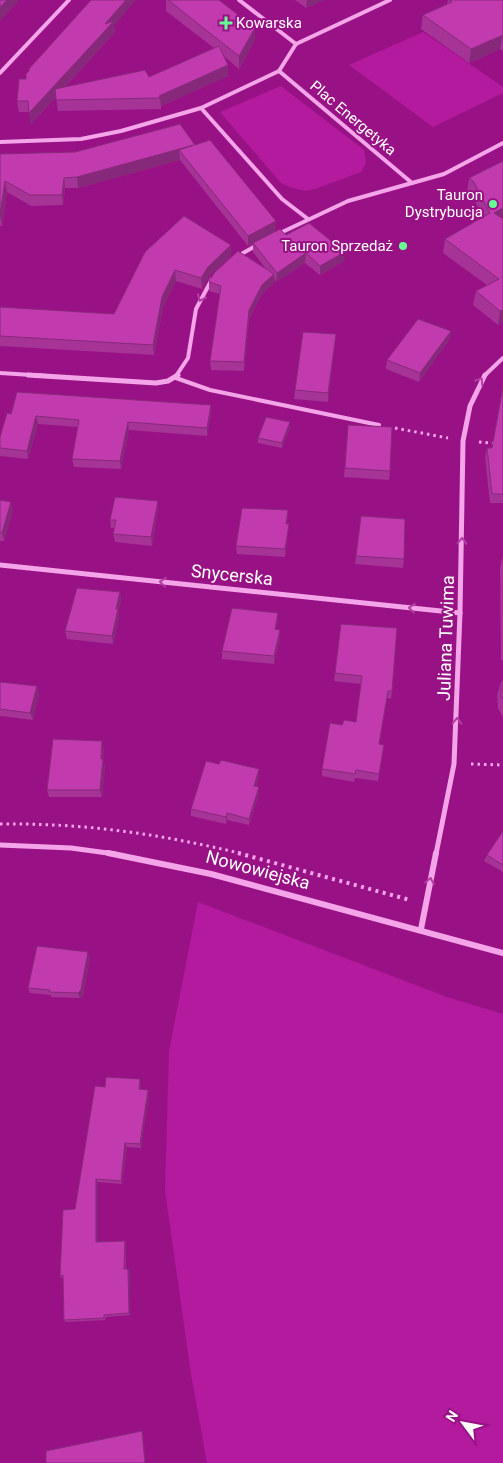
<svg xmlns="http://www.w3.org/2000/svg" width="503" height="1463" viewBox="0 0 503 1463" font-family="Roboto,sans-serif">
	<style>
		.green { fill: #b31a9e }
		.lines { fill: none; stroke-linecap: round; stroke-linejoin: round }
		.path-far1 { stroke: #f4a4e9; stroke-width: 3; stroke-dasharray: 2.5 4; stroke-linecap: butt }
		.path { stroke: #f4a4e9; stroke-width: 4; stroke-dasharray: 3 4.5; stroke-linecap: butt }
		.lane { stroke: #f4a4e9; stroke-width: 4 }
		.street-far2 { stroke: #f4a4e9; stroke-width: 4 }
		.street-far1 { stroke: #f4a4e9; stroke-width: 5 }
		.street { stroke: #f4a4e9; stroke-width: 6 }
		.wall { fill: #a63396 }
		.shaded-wall { fill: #87297a }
		.building { fill: #c13bae; stroke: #87297a }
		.oneway { stroke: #b43ea3 }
		.poi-dot { fill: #67ff94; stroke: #991285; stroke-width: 2 }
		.labels { text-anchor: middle; stroke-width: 4; stroke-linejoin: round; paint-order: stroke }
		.far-poi-label { font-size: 15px; fill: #fff; stroke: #991285; text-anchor: end }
		.far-street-label { font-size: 15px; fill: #fff; stroke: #991285 }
		.street-label { font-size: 18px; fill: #fff; stroke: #991285 }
	</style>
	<rect width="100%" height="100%" fill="#991285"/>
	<g class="green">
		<path d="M423,32L503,87V93L433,127L349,65Z"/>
		<path d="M281,86L364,150L366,163L361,172L315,189L305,191L290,187L281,183L220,112Z"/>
		<path d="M198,902L447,997L503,1014V1463H207L191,1374L165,1191L169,1051Z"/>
	</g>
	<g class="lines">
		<g class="path-far1">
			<path d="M395,428L448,438"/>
			<path d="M479,442L503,444"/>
			<path d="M471,764L503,765"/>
			<path d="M0,824C85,823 161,834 243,854"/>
		</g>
		<path class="path" d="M238,853L410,900"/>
		<path class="lane" d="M176,378L210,390L379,425"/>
		<g class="street-far2">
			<path d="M239,0L296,44"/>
			<path d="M279,71L412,183"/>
			<path d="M0,73L69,0"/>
			<path d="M201,108L282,199L308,219"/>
			<path d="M0,142L81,139L121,131L201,108L279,71L296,44L390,0"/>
			<path d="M278,234L348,201L444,174L503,143"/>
			<path d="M236,257L259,244"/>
			<path d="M0,373L48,376"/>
			<path d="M176,376L188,358L196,309L212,279"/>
			<path d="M484,376L503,358"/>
		</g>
		<g class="street-far1">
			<path d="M28,375L156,383L168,381L178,375"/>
			<path d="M0,565L460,613"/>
			<path d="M0,845L71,848L115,854"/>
			<path d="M436,854L454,764L460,613L463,441L470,406L485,375"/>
		</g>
		<g class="street">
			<path d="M108,853L211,874L503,953"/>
			<path d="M421,929L436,853"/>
		</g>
	</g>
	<g class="wall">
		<path d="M166,0H219L255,40L239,69L224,56L228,65V76L161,106V109L58,111L56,97L31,124L29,112H19L17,101L26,79L28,72V70L114,26L115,32L65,87L149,77L214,48L166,11Z"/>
		<path d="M295,0H324L306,8Z"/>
		<path d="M448,0H503V51L500,49L469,63L421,29L423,15L447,4Z"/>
		<path d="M195,145L275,231L344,261L320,275L305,263L276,282L274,278V283L262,294L249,319L244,371L211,370L210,361L220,294L209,291V282L266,269L253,252V244L248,246L180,160L78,188H65L63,205L31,206L7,192L2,226H0V154L75,152Z"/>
		<path d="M503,161V322L498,325L473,305L476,291L487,285L443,253L445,239L483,218L472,195L467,192L469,178Z"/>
		<path d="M145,252L231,256L208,277L202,289L176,281L163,307L154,355L0,346V307L114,314Z"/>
		<path d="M451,331L449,340L419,382L386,369L387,360Z"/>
		<path d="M336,334L328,402L294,399L295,390Z"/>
		<path d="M503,385V503H490L485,457L487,448H492Z"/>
		<path d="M211,405V413L207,436L129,430L121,469L74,467L72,459L78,427L38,424L28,459L0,456V437L11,414Z"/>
		<path d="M348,425L390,471L389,480L344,477Z"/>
		<path d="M290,427L282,448L258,443V438Z"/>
		<path d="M0,500L13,510L4,541H0Z"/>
		<path d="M158,501V509L152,546L115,542L113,534L115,528H111L110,520Z"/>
		<path d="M288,510L287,524L288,532L285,557L237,554L236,546Z"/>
		<path d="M361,516L404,559L403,568L355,564Z"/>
		<path d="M503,556V660H501L500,567Z"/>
		<path d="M120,592L121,600L118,612L119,617L113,644L67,639L65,631Z"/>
		<path d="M278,621L276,629L280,630V638L274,664L222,659V651Z"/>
		<path d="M341,624L392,691L391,699L387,698L379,744L384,745L378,781L355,778L354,782L322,776V769L342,725L356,722L361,684L334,681Z"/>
		<path d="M503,680V718L498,708L497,695L501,682Z"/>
		<path d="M0,682L39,694L33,720L0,716Z"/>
		<path d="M104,748L103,759L105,766L102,797H49L47,790Z"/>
		<path d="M219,764L259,769V776L256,787H259V794L249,825L227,820L226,824L191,816V809Z"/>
		<path d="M503,831V872L484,861L487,855Z"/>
		<path d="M90,958L83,996L80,998L51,997V995L30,993L28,988Z"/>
		<path d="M141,1083L140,1089L148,1090L149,1094L141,1148L127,1147L122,1184L98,1182V1242L125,1241L126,1243V1269L130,1271V1315L106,1317L105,1320L66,1322L64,1320L63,1278H62L60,1276L75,1209L105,1087Z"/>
	</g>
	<g class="shaded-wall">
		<path d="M7,0H18V2L0,21V7Z"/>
		<path d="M126,0H136L114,26L115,32L31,124L29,113Z"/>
		<path d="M307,0H324L306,8Z"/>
		<path d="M255,28V40L239,69V56Z"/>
		<path d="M503,35L500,49L469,63L471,49Z"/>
		<path d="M228,65V76L161,106L160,98L159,96Z"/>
		<path d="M194,145L179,150L180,160L78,188L77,177Z"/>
		<path d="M64,178L65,188L63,205L62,195Z"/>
		<path d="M5,181L7,192L2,226L0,215Z"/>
		<path d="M503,208V221L494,213Z"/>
		<path d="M276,221L275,232L248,246V236Z"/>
		<path d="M231,245V256L208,277L202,289L201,278L208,267Z"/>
		<path d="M345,252L344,261L320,275V266Z"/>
		<path d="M306,253L305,263L276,282L277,273Z"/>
		<path d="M175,270L176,281L163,307L154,355L153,345L162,297Z"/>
		<path d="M274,274V283L262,294L249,319L244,371V362L249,310L262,285Z"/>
		<path d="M503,310V322L498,325L500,311Z"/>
		<path d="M451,331L449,340L419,382L420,373Z"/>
		<path d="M336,334L335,344L328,402V393Z"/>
		<path d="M211,405V413L207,436V428Z"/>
		<path d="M36,416L38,424L28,459L27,451Z"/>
		<path d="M128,422L129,430L121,469L120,461Z"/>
		<path d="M290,422V427L282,448V443Z"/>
		<path d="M158,501V509L152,546L151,537Z"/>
		<path d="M11,502L13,510L4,541L2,533Z"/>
		<path d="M289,524L288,532L285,557V549Z"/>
		<path d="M120,592L121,600L118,612L119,617L113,644L112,636L116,609Z"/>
		<path d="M278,613V621L274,637L275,629Z"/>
		<path d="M280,630V638L274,664V656Z"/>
		<path d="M37,686L39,694L33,720L30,713Z"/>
		<path d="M102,741L104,748L102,766L101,759Z"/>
		<path d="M103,759L105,766L102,797L100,790Z"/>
		<path d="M259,769V776L254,793V786Z"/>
		<path d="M259,787V794L249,825V819Z"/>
		<path d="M227,813V820L226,824V817Z"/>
		<path d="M88,952L90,958L83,996L80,998L78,993Z"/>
		<path d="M140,1079L141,1083L140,1093L139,1089Z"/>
		<path d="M148,1090L149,1094L141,1148L140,1144Z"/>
		<path d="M125,1143L127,1147L122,1184L121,1181Z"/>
		<path d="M96,1179L98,1182V1245L96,1242Z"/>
		<path d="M125,1241L126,1243L125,1271L124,1269Z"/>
		<path d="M128,1269L130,1271V1315L129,1313Z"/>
		<path d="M142,1431L143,1432L146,1463H145Z"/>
	</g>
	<g class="building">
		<path d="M0,0H7L0,7Z"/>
		<path d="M91,0H126L105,24L114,21L29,113L28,101H17L19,79H26V74L30,70H28Z"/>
		<path d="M168,0H219L255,28L239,56Z"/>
		<path d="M449,0H503V35L471,49L423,15L452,2Z"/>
		<path d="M219,46L228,65L159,96L160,98L56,100L55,89L145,70L149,77Z"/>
		<path d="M180,124L195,145L210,140L276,221L248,236L179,150L194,145L77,177L64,178L62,195H30L5,181L0,215V154L75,152Z"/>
		<path d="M503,161V208L494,213L503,219V310L500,311L476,291L499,279L445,239L490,213L474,182L469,178Z"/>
		<path d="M184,216L231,245L208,267L201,278L175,270L162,297L153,345L0,336V307L114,314L145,252Z"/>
		<path d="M309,223L345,252L320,266L306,253L277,273L253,243L280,229L286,235Z"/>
		<path d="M238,251L274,274L262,285L249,310L244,362L210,361L221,286L209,282L214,273Z"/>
		<path d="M418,319L451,331L420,373L387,360Z"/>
		<path d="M303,332L336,334L328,393L295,390Z"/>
		<path d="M503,387V494H492L487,448H492Z"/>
		<path d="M17,392L211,405L207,428L128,422L120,461L72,459L79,420L36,416L27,451L0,448V437L7,413L11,414Z"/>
		<path d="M266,417L290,422L282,443L258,438Z"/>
		<path d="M348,425L392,427L390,471L345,468Z"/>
		<path d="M115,497L158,501L151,537L113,534L116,520H110Z"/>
		<path d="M0,500L11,502L2,533L0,532Z"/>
		<path d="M242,508L288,510L286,524H289L285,549L236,546Z"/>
		<path d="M361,516L405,519L404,559L356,556Z"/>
		<path d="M77,588L120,592L116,609H118L112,636L65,631Z"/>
		<path d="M232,608L278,613L275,629L280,630L274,656L222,651Z"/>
		<path d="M341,624L397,628L392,691H388L379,744L384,745L379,774L356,770L355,774L322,769L330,723L342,725L344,720L356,722L362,676L335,673Z"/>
		<path d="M503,680V699L501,696V682Z"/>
		<path d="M0,682L37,686L30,713L0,709Z"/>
		<path d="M53,739L102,741L101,759H103L100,790H47Z"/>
		<path d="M221,760L259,769L254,786L259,787L249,819L227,813L226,817L191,809L206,761L219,764Z"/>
		<path d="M503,831V865L487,855Z"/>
		<path d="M37,946L88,952L81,990L78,993L49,992L50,990L28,988Z"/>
		<path d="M106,1077L140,1079L139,1089L148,1090L140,1144L125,1143L121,1181L96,1179V1242L125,1241L124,1269H128L129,1313L104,1315V1318L64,1320L63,1275L60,1276L63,1210L75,1209L95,1086L105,1087Z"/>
		<path d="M142,1431L145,1463H46V1451Z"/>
	</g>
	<defs><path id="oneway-chevron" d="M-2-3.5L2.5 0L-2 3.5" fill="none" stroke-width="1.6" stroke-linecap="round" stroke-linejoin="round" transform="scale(1.25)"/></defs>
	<g class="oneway">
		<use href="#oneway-chevron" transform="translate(201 298) rotate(114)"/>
		<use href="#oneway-chevron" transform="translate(480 381) rotate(-56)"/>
		<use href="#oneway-chevron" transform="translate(462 541) rotate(-89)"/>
		<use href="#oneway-chevron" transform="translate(163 582) rotate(-174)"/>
		<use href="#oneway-chevron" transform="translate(412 608) rotate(-174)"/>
		<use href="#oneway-chevron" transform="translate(457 721) rotate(-88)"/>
		<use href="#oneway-chevron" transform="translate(430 881) rotate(-79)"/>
	</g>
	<g class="poi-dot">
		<path d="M223.5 15.5h5v5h5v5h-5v5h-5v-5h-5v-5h5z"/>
		<circle cx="493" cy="204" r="5"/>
		<circle cx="403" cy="246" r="5"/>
	</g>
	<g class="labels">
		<g class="far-poi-label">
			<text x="236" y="28" text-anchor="start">Kowarska</text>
			<text x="483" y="200">Tauron<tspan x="483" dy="17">Dystrybucja</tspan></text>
			<text x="393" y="251">Tauron Sprzedaż</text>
		</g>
		<g class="far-street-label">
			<text transform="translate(353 118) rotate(40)" y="5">Plac Energetyka</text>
		</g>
		<g class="street-label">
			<text transform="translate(232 575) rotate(6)" y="6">Snycerska</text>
			<text transform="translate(446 638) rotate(-88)" y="6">Juliana Tuwima</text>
			<text transform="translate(258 870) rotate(15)" y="6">Nowowiejska</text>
		</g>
	</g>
	<g transform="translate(463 1423) rotate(302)" stroke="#991285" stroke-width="4" paint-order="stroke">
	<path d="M0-4L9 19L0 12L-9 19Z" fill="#ffffff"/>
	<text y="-8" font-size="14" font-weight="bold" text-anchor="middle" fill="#ffffff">N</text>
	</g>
</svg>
